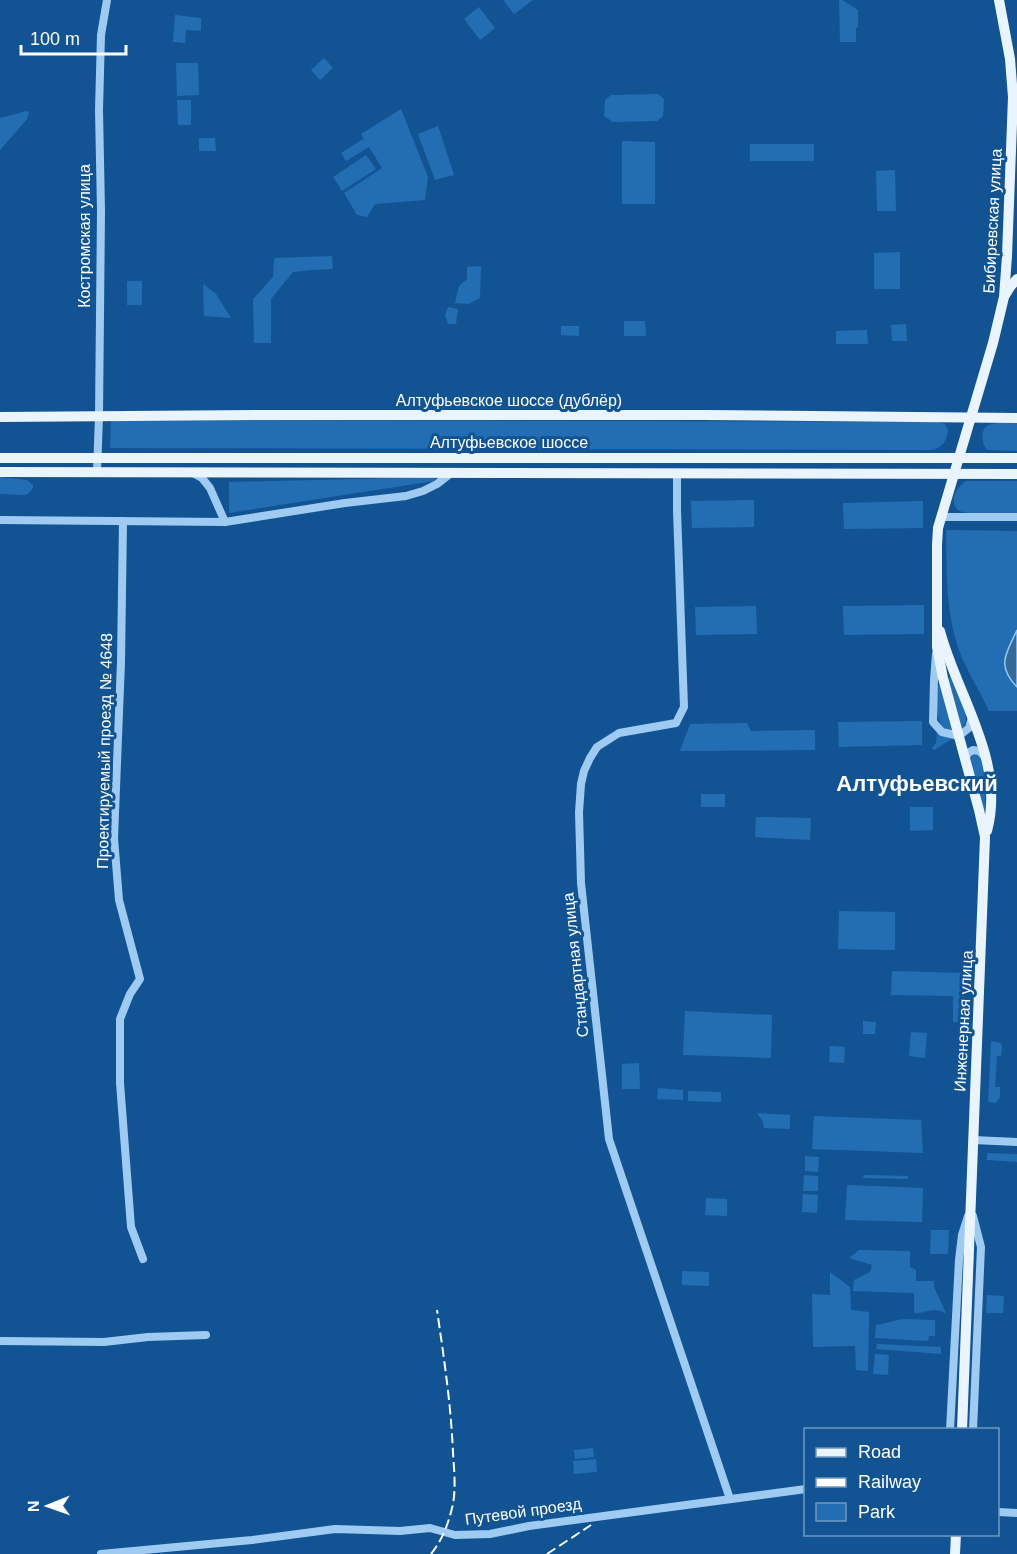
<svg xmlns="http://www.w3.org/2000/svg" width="1017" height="1554" viewBox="0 0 1017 1554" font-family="Arial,sans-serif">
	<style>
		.green { fill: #236eb2 }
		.water { fill: #386896; stroke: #90c8f6; stroke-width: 1.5 }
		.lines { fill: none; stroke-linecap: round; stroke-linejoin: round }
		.minor { stroke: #9fcbf3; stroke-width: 8 }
		.major { stroke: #eaf4ff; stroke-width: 10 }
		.rail { stroke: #fff; stroke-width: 2; stroke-dasharray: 10 4.5; stroke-linecap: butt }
		.labels { text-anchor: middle; stroke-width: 6; stroke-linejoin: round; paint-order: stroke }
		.street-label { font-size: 16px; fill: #fff; stroke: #125493 }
		.district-label { font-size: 22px; font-weight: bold; fill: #fff; stroke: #125493 }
	</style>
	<rect width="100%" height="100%" fill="#125493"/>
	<g class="green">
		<path d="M503,0H533L514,14Z"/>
		<path d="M839,0H842L858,10V27L856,28V42H840Z"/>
		<path d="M479,7L495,28L480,40L464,19Z"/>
		<path d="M175,15L201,18V31L186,30L185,43L173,42Z"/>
		<path d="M324,58L333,68L320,80L311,70Z"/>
		<path d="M176,63H198L199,95L177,96Z"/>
		<path d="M658,94L664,99L663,116L657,121L613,122L604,116L605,100L611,95Z"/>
		<path d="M177,100H191V125H178Z"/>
		<path d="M401,109L428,177L425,200L375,204L367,217L357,215L344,193L382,168L369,147L346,161L341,153L363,139L367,145L361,134Z"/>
		<path d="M27,111L29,112L27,119L0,150V118Z"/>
		<path d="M438,126L454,175L435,180L418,134Z"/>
		<path d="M199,138H215L216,151H199Z"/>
		<path d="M622,141L655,142V204H622Z"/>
		<rect x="750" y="144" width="64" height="17"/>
		<path d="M366,155L376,169L342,191L333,177Z"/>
		<path d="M895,170L896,211H877L876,171Z"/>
		<path d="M900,252V289H874V253Z"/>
		<path d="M332,256L333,269L311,270L293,272L271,299V343H254L253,299L273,277L274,258Z"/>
		<path d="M481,266L480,298L469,304L455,303L459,286L467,279V267Z"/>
		<rect x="127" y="281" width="15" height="24"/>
		<path d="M203,284L216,294L231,318L204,316Z"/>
		<path d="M448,307L458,309L456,324H448L445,315Z"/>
		<path d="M624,321H645L646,336H624Z"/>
		<path d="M906,324L907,341H892L891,325Z"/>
		<path d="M561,326H579V336L561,335Z"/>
		<path d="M867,330L868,344H836V331Z"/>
		<path d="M258,420L939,422L945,424L948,430C947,440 942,449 931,450L110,448L111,421Z"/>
		<path d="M1017,423V451L989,450L986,449C981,440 980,426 992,424C999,422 1009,423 1017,423Z"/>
		<path d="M0,477L27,480L33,485V488L28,494L25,495L0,494Z"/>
		<path d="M436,477L434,481L229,513V482Z"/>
		<path d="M966,481H1017V513C1006,513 965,516 958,510C954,507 953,502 954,497C956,490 960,485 966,481Z"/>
		<path d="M754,500V527L692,528L691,501Z"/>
		<path d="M923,501V528L844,529L843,503Z"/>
		<path d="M946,530L1017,531V711H989C981,693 970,676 962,658C945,615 947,575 946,530Z"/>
		<path d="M924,605V634L844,635L843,606Z"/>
		<path d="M756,606L757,634L696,635L695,607Z"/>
		<path d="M951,676L966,714C966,720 966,726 960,729L948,678Z"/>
		<path d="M939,683L940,684L952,731C933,730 936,697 939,683Z"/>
		<path d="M922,721V745L839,747L838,722Z"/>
		<path d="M747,723L751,731L815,730V750L680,751L690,724Z"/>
		<path d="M937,731L952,739L934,750L932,748L936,743Z"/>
		<path d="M975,754L981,758C985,778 986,797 985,818L970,759L972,755Z"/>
		<rect x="701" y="794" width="24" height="13"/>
		<path d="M910,807H933V830L910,831Z"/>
		<path d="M756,817L811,818L810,840L755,837Z"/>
		<path d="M839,911L895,912V950L838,949Z"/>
		<path d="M892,971L965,973L964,1022H953V996L891,995Z"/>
		<path d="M685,1011L772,1015L771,1058L683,1055Z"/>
		<path d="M863,1021L876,1022L875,1034H863Z"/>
		<path d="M911,1032L927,1033L925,1058L909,1056Z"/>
		<path d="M991,1041L1001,1043L1002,1047L1001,1056H997L995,1087H1000V1097L996,1103L988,1102Z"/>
		<path d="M830,1046L845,1047L844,1063L829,1062Z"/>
		<path d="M639,1063L640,1089H622V1064Z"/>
		<path d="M658,1088L683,1090V1100L657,1099Z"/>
		<path d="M688,1091L721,1092V1102L688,1101Z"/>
		<path d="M757,1113L790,1115V1129L764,1128L763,1122Z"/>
		<path d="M814,1116L921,1120L923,1153L812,1149Z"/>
		<path d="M987,1153L1017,1154V1162L987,1160Z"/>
		<path d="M805,1156L819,1157L818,1172L805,1171Z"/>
		<path d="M804,1175L818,1176V1191H803Z"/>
		<path d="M864,1175L908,1176V1179L863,1178Z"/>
		<path d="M847,1185L923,1188L922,1222L845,1220Z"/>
		<path d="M803,1194L818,1195L817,1213L802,1212Z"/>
		<path d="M706,1198L727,1199V1216L705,1215Z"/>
		<path d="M931,1230H949L948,1254H930Z"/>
		<path d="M859,1250L910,1251V1267L916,1270V1281H934V1287L946,1313C931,1306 929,1313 914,1313V1293L853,1291L854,1280L870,1272L872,1265L849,1258Z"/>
		<path d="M682,1271L709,1272V1286L682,1285Z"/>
		<path d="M830,1272L850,1287L851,1310L869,1312L868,1371L856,1370L855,1346L813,1347L812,1294L830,1295Z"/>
		<path d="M987,1295L1004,1296L1003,1313H986Z"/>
		<path d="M904,1319L935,1320V1336H929L928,1341L875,1338L876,1325C885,1324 895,1320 904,1319Z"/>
		<path d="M877,1344L941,1347V1354L876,1349Z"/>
		<path d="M875,1354L889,1355L888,1375L873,1374Z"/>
		<path d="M593,1448L594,1457L575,1459L574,1450Z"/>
		<path d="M596,1459L597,1472L574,1474L573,1461Z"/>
	</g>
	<path class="water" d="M1017,630V687C996,665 1006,654 1017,630Z"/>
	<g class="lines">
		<g class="minor">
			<path d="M97,472L99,416L101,211L99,110L101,35L107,0"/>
			<path d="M193,473L202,478L210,488L225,522"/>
			<path d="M677,473V510L684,707L676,723L619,733L597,747L590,758L584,771L581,784L579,812L581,883L609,1139L730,1499"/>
			<path d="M941,517H1017"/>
			<path d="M0,520L225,522L345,503L406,496L423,491L437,484L451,473"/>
			<path d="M123,521L121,662L114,838L119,900L140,979L130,994L120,1019V1083L131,1227L143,1259"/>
			<path d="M936,654L934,680L933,722L942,732L959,736L969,728L972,717"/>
			<path d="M965,760L968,753L973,750L979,751L985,757"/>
			<path d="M973,1140L1017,1142"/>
			<path d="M973,1216L981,1247L973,1430"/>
			<path d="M0,1341L104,1342L148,1337L206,1335"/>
			<path d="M950,1430L959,1260L962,1235L968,1216"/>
			<path d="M998,1512L1017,1513"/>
			<path d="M101,1554L252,1540L335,1529L400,1531L430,1528L455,1535L490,1534L529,1526L806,1489"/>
		</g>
		<g class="major">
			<path d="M1005,295L1010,287L1017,279"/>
			<path d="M0,417L258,415H705L1017,418"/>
			<path d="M0,458H1017"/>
			<path d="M0,472L1017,474"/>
			<path d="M940,631C957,696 1006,761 987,831"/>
			<path d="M962,1430L985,837L979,810L943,678L937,647V545L938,528L993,343L1004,297L1007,256L1013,97L1010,59L999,0"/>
			<path d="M955,1554L956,1534"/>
		</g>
		<g class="rail">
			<path d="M431,1554C443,1539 449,1522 453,1504C456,1487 454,1469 453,1453C451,1405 444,1358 437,1310"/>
			<path d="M547,1554L591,1525"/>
		</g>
	</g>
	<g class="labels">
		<g class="street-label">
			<text transform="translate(992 221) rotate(-87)" y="6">Бибиревская улица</text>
			<text transform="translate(84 236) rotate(-90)" y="6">Костромская улица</text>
			<text x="509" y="406">Алтуфьевское шоссе (дублёр)</text>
			<text x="509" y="448">Алтуфьевское шоссе</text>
			<text transform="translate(104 751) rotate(-89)" y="6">Проектируемый проезд № 4648</text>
			<text transform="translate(575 965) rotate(-96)" y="6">Стандартная улица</text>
			<text transform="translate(963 1021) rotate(-87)" y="6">Инженерная улица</text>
			<text transform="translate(523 1511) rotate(-8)" y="6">Путевой проезд</text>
		</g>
		<g class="district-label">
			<text x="917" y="791">Алтуфьевский</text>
		</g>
	</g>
	<rect x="804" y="1428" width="195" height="108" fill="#125493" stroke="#7198be" stroke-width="1.5"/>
	<rect x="816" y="1448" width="30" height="9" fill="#eaf4ff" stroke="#7198be" stroke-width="1.5"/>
	<text x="858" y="1458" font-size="18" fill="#ffffff">Road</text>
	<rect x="816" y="1478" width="30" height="9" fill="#ffffff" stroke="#7198be" stroke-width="1.5"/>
	<text x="858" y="1488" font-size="18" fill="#ffffff">Railway</text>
	<rect x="816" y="1503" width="30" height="18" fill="#236eb2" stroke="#7198be" stroke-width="1.5"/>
	<text x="858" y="1518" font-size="18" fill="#ffffff">Park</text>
	<g transform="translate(48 1506) rotate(269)" stroke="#125493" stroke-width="4.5" paint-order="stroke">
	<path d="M0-4.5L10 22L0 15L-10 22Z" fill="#ffffff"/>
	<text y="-9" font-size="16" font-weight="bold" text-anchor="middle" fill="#ffffff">N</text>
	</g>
	<path d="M21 45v9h105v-9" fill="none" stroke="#ffffff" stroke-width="3"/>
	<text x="30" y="45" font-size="18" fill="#ffffff" stroke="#125493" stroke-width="4.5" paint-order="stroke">100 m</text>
</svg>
